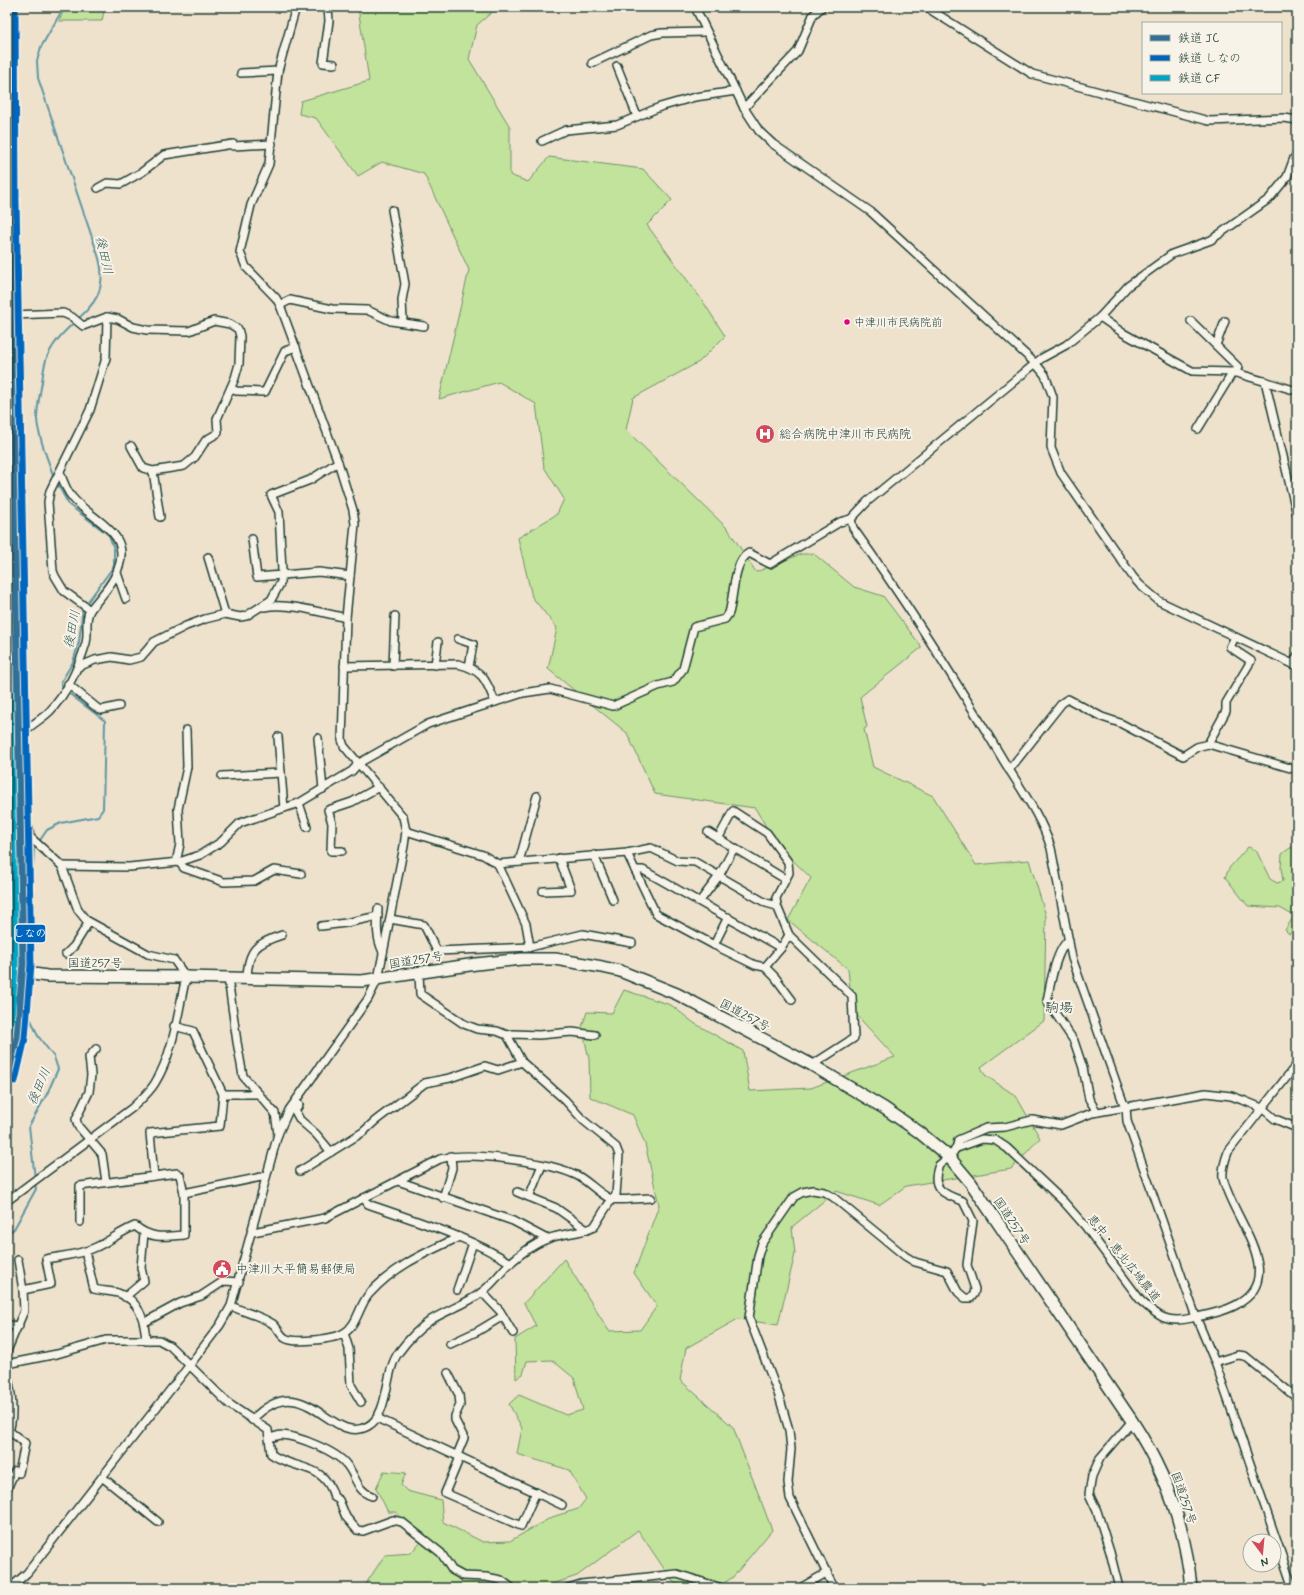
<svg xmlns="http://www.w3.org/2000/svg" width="1304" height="1595" viewBox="0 0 1304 1595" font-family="Mynerve,'Klee One',sans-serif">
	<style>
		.green { fill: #c2e39b; stroke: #709068 }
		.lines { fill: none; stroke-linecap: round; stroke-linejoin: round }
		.stream { stroke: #6096a2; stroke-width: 2 }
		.minor-casing { stroke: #1f3d34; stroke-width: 10 }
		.highway-casing { stroke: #1f3d34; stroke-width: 14 }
		.minor { stroke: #f7f3e8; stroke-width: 7 }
		.highway { stroke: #f7f3e8; stroke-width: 11 }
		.rail-1-casing { stroke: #f7f3e8; stroke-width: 10 }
		.rail-2-casing { stroke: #f7f3e8; stroke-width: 10 }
		.rail-3-casing { stroke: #f7f3e8; stroke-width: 10 }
		.rail-1 { stroke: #307097; stroke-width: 7 }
		.rail-2 { stroke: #0065bd; stroke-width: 7 }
		.rail-3 { stroke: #02a4c6; stroke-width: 7 }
		.bus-dot { fill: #e5007d; stroke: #f7f3e8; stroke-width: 1.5 }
		.labels { text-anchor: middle; stroke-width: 4; stroke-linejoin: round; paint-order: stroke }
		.bus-label { font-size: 11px; fill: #1f3d34; stroke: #f7f3e8; text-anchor: start }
		.poi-label { font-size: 12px; fill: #1f3d34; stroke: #f7f3e8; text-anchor: start }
		.street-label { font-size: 12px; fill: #1f3d34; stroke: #f7f3e8 }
		.water-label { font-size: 13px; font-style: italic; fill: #355b59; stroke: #f7f3e8 }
		.quarter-label { font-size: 14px; fill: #1f3d34; stroke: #f7f3e8 }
		.line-badge { stroke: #f7f3e8; stroke-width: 1.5 }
		.badge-label { font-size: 11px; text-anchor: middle; font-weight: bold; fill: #fff }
	</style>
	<rect width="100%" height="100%" fill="#eee2cd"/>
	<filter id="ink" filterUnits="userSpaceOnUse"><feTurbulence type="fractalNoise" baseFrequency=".025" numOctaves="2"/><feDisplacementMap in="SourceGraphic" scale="8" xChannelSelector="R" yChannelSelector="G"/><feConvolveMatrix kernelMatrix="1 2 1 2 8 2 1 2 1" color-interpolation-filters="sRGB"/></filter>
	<g filter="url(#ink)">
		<g class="green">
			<path d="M65,7L104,11L102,21H59Z"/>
			<path d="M358,7H498L477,25L469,59L510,127V175L528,182L549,157L643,169L672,200L647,225L704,303L725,336L699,362L633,398L626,430L728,529L756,572L801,554H814L854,587L883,596L921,646V648L860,697L867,727L864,729L873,767L933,796L976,865L1029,860L1046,916L1044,1021L981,1067L985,1075L1016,1096L1040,1138L1011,1169L906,1186L879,1205L836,1191L792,1227L795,1254L778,1325L738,1319L686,1348L680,1380L733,1427L772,1530L733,1577L717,1588H687L673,1582L638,1530L577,1576L552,1584L546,1588H363L385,1555L411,1553L426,1535L395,1512H388L376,1488L384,1471L406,1473L401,1485L407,1491L441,1500L443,1522L483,1542L510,1541L552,1517L578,1509L586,1499L569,1470L517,1454L522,1428L509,1404L519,1395L566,1415L583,1410L574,1378L552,1360L527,1361L523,1374L516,1379L515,1339L536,1326L524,1303L564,1259L609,1331L640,1330L657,1306L634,1273L659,1205L645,1144L633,1115L590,1097L589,1059L582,1027L587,1012L612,1013L624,990L671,1005L694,1023L743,1051L750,1091L811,1088L895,1057L852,1010L848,969L788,920L811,878L777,845L755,808L655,794L627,733L548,669L557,628L532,597L518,538L557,514L564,499L544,467L536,404L499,382L439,399L469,270L424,174L382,162L358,176L316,118L299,114L301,101L369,81Z"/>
			<path d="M1248,847L1256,850L1270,879L1277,883L1283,881L1281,868L1282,854L1290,848L1297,847V880L1293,887L1297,892V928L1289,934L1285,930L1294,916L1280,908L1248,906L1225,877L1230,867Z"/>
		</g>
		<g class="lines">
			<g class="stream">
				<path d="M54,478C48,459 38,438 37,419C37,406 40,394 42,382C43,373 44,363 48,355C67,314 115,311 98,255L38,78L37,61L41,47L64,7"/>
				<path d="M57,483L69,505L109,535L114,549V566L86,604"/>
				<path d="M63,689L61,682L73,662L79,642L83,607"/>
				<path d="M28,970L34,849L47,830L61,823L98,816L103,809L105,721L67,692"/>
				<path d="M28,976V1013L38,1036L54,1057L58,1069L47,1094L29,1126L35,1179"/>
				<path d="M7,1234L14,1229L36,1189L35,1183"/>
			</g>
			<g class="minor-casing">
				<g id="minor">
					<path d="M328,7L329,21L323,63L334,64"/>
					<path d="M695,7L744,108L759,131L773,144L871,212L1036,364L1045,375L1053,397L1051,448L1061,473L1133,577L1140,585L1159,601L1297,666"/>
					<path d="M926,7L1032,74L1209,121L1284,118L1297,120"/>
					<path d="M592,63L651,35L662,33L706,32"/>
					<path d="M617,66L637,116"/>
					<path d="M241,73L278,71"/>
					<path d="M744,108L798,51L813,15L822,7"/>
					<path d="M542,141L566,130L617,125L660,107L695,97L736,91"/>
					<path d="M98,188L107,183L121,184L142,172L164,155L233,144V146L272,144"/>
					<path d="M392,210L405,284L402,300L403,322"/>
					<path d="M280,305L290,300L332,309L367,310L391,321L424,326"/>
					<path d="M13,315L63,313L72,317L83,326L107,317L118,319L133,327L147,330L189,331L214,321L230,324L238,329L240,336L239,364L235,378L217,419L218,433L206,440L195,457L184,466L153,471L160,517"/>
					<path d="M1100,317L1123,333L1192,371L1233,372L1297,391"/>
					<path d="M1191,321L1238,367L1236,373"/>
					<path d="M1216,345L1225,321"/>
					<path d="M1265,381L1297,515"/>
					<path d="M231,388L236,391L265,392L285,351L296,347"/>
					<path d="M1198,429L1233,372"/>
					<path d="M131,446L143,468L153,471"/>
					<path d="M60,472C63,481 66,490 72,497C90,520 133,531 118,569C113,584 100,597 90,610"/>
					<path d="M851,519L853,528C905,600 953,676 999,753C1017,784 1040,813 1051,848L1072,958L1123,1102L1126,1106L1127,1121L1196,1317L1215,1362L1293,1588"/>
					<path d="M252,539L257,577L319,572L350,576"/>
					<path d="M208,557L225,614"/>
					<path d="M117,573L126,599"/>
					<path d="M264,607C288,602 323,613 346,618"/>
					<path d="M458,639L473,644L469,667"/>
					<path d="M1293,664L1297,656"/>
					<path d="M435,665L438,642"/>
					<path d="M344,666L458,664C483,670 486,680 495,702"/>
					<path d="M393,666L395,616"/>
					<path d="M78,667L95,660L112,657L129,660L141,657L154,642L186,626L205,619L225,614L240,617L246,616L271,600L281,582L282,571L279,512L271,495L310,480L338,462"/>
					<path d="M68,684L97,708L101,710L119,706"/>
					<path d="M186,730L187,767L178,809L180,844L177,858L179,862L184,868L224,882L254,881L274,870L301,874"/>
					<path d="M278,737L284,808"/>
					<path d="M318,738L323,789"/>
					<path d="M1208,744L1226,711V703L1251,661L1230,647L1235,637"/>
					<path d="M1009,770L1062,703L1068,699L1102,717L1120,723L1183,756L1197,747L1208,744L1297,770"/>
					<path d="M222,776L281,773"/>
					<path d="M299,803L307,827"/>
					<path d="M406,831L483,855L498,864L526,924L530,947"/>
					<path d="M708,832L785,879"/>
					<path d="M718,839L733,811L767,833L788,862L789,873L776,898L777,906L789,935L852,996L854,1038L812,1065"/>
					<path d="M342,851H331L332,823L328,810L352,802L379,787"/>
					<path d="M627,853L656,914L714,945L755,965L765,967L781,948L789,935"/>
					<path d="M594,855L613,900"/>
					<path d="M519,862L537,796"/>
					<path d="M498,864L627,853L651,848L678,861L695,862L766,903L777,906"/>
					<path d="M62,866L129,867L179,862L200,855L221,842L240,823L299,803L352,771L359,763L428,724L523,693L550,689L613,706L658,686L673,682L683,669L694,627L725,619L729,613C734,597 733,561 749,553L770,564L840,522L851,519L868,501L1042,358L1066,345L1100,317L1128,286L1172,254L1211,240L1269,199L1287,177L1294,158L1297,155"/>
					<path d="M635,870H643L781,948"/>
					<path d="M543,891L571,890L559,858"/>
					<path d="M700,901L719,876L734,848"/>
					<path d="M378,909C377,925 376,938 383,952"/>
					<path d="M390,919L424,925L437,951L530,947L583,934L632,943"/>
					<path d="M321,926L346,923L378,916"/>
					<path d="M1069,940C1056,949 1050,985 1047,1001L1074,1041L1083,1068L1089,1099L1097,1112"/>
					<path d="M714,945L728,917"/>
					<path d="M66,954L74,946L89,922"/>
					<path d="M765,967L775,977L792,1000"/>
					<path d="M228,978L237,1042L243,1076L275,1113L278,1134"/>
					<path d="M247,978C248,950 256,943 282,935"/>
					<path d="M174,1026L193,1031L223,1094"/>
					<path d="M507,1035L514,1034L539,1035L572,1032L595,1035"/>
					<path d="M96,1049L89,1057L91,1075L89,1092L76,1119L78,1126L102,1154L106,1182"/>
					<path d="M296,1101L299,1105L295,1111L300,1120L316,1134L331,1152"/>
					<path d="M957,1148L982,1139L995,1140L1007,1148L1064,1202L1085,1226L1141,1301C1159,1317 1167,1324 1192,1318C1207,1315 1223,1312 1236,1305C1290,1277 1231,1217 1223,1178C1222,1169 1225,1160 1228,1152L1297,1064"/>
					<path d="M300,1171L363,1132L375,1121L425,1083L450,1078L485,1066L498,1070L522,1062"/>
					<path d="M154,1176L150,1133L220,1126L223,1094H259"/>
					<path d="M398,1181L513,1221L547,1239"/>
					<path d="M517,1192L556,1208L587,1230"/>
					<path d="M529,1197L542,1165"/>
					<path d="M364,1198L368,1204C416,1221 467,1236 511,1263"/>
					<path d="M443,1198L452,1168L451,1156"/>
					<path d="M7,1201L132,1108C140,1100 149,1093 155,1083C174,1052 178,1011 186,977L174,960L148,954L86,920L78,910L62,866L30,837L24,800L26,730C34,723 43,718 50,711C67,693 79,666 86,643C89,631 84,621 90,610L64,591L55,576L53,571L48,502L50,491L90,410L106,358L107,317"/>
					<path d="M80,1222V1186L177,1173L180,1175L184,1193L266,1176"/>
					<path d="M253,1232L325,1218L440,1159C470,1151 551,1162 578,1176C589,1182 599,1194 611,1199C619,1201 641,1198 651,1198"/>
					<path d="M85,1251L94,1289C102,1291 110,1291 118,1293C140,1300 145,1321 146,1341"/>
					<path d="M23,1290L51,1284L46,1259C61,1256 79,1255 94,1248C108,1242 120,1232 135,1226C151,1239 163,1237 184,1235V1193"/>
					<path d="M457,1290L473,1243"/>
					<path d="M482,1292L500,1311L513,1333"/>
					<path d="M125,1297L144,1281L141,1268L144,1233"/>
					<path d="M231,1306C244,1312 261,1316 273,1324C278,1328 280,1335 285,1338C294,1344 335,1339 344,1333C358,1325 359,1304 370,1293C396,1265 425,1253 459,1237"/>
					<path d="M145,1322L180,1303L201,1296L224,1281L239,1282"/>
					<path d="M7,1325L19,1326"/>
					<path d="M344,1333L349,1349L351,1385L361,1402"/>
					<path d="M450,1344L478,1331L503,1316"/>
					<path d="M7,1351L24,1311L23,1290L18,1260"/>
					<path d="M1215,1362L1238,1355L1245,1356L1297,1398"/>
					<path d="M7,1364L57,1354L106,1340H159L170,1346L229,1404L268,1430L271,1454C295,1471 325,1462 334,1497L339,1500L346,1517L357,1530L363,1531L393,1520L402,1522L441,1553L452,1570L463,1576L486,1577L501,1580L512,1588"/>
					<path d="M7,1373C11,1391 15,1413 9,1431L25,1443L19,1473L15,1471L7,1489"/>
					<path d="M448,1373L459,1395L460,1405L455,1416V1420L464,1438L457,1455"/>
					<path d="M377,1418L562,1505"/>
					<path d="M252,1420C305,1364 330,1447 368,1426C390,1414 384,1371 399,1352C407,1341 420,1328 431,1320C447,1310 467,1304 482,1292C492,1285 500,1273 509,1264C519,1255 534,1244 547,1239C562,1233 579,1234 594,1227C600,1218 609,1201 616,1195L619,1155L616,1147L583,1120L565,1100L522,1062L507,1035L497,1031L477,1029L464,1024L420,994L419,973"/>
					<path d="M270,1438C274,1437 278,1435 282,1435C298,1436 336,1451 346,1464C356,1475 356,1491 372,1496"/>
					<path d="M460,1457L445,1493L521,1526L536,1492"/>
					<path d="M102,1477L158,1522"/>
					<path d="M10,1588L27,1573L189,1366L220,1325L231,1306L278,1134L289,1110L368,999L378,979L404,846L406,831L403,817L344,746L342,740L346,618L355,524L353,510L338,462L280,305L276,298L246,267L240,252L251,205L269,164L278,71L296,7"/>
					<path d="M568,1588L581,1584L677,1574L722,1588"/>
					<path d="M800,1588L828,1572"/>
					<path d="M834,1588L790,1498L788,1482L791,1449L789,1430L779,1396L749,1318L758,1256L762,1243L794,1197L803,1192L813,1190L824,1192L833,1197L905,1256L915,1262L947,1271L958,1292L965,1298H971L974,1294L975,1289L967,1265L973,1221L963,1201C942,1194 930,1188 939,1165C948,1158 957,1152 958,1140L986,1128L1005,1127L1032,1120L1061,1125L1092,1113L1206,1093L1231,1096L1245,1101L1262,1108L1275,1119L1297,1128"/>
					<path d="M1119,1588L1110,1552L1097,1511L1089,1494L1092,1476L1100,1458L1132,1421"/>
				</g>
			</g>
			<g class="highway-casing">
				<path id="highway" d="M7,970L47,976L186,977L362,981L476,964L522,959H555L602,967L620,971L677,994L812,1065L884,1108L919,1132L949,1157L971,1183L1132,1421C1166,1473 1186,1527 1191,1588"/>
			</g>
			<use href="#minor" class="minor"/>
			<use href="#highway" class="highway"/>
			<g class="rail-1-casing">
				<path id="rail-1" d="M7,7L8,201L23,964L17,1037L7,1079"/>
			</g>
			<g class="rail-2-casing">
				<path id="rail-2" d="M15,1081L25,1038L31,964L16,201L15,7"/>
			</g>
			<g class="rail-3-casing">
				<path id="rail-3" d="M7,557L15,964L12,1007L7,1046"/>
			</g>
			<use href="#rail-1" class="rail-1"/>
			<use href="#rail-2" class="rail-2"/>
			<use href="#rail-3" class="rail-3"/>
		</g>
	</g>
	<defs>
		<g id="hospital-disc" transform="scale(1)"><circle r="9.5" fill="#d1495b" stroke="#f7f3e8"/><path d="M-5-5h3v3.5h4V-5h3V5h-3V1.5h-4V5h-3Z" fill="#fff"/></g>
		<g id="civic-disc" transform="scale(1)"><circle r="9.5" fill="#d1495b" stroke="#f7f3e8"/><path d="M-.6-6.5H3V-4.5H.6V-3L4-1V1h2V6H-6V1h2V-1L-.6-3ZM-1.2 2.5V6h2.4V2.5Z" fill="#fff"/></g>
	</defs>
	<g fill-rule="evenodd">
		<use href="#hospital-disc" x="765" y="434"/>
		<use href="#civic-disc" x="222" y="1269"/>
	</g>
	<circle class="bus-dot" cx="847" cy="322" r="3.5"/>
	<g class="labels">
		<g class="bus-label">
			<text x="854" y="326">中津川市民病院前</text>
		</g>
		<g class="poi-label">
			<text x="779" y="438">総合病院中津川市民病院</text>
			<text x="236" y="1273">中津川大平簡易郵便局</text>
		</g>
		<g class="street-label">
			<text transform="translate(416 960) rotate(-9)" y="4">国道257号</text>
			<text x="95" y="967">国道257号</text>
			<text transform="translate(745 1015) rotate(28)" y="4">国道257号</text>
			<text transform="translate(1012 1221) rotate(56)" y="4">国道257号</text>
			<text transform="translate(1124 1258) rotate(51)" y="4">恵中・恵北広域農道</text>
			<text transform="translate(1184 1498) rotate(71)" y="4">国道257号</text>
		</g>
		<g class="water-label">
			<text transform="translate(105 255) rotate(78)" y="5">後田川</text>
			<text transform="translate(71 629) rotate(-79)" y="5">後田川</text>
			<text transform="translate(38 1086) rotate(-66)" y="5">後田川</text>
		</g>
		<g class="quarter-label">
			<text x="1059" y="1012">駒場</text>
		</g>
	</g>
	<rect class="line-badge" x="15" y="924" width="31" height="19" rx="4" fill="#0065bd"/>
	<g class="badge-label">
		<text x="30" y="937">しなの</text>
	</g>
	<rect width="1304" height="1595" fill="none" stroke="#f7f3e8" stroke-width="24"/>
	<rect x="12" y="12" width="1280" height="1571" fill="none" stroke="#1f3d34" stroke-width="1.5" filter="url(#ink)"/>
	<rect x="1142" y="22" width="140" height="72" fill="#f7f3e8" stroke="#a1aaa0"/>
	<rect x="1150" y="35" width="20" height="6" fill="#307097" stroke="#a1aaa0"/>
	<text x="1178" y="42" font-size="12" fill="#1f3d34">鉄道 JC</text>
	<rect x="1150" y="55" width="20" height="6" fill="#0065bd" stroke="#a1aaa0"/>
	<text x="1178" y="62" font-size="12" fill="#1f3d34">鉄道 しなの</text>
	<rect x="1150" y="75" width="20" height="6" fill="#02a4c6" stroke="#a1aaa0"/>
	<text x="1178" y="82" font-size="12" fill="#1f3d34">鉄道 CF</text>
	<g transform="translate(1262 1553) rotate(164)"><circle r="19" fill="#f7f3e8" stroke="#a1aaa0"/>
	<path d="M0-3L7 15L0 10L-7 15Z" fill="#d1495b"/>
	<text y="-6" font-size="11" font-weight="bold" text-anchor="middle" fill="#1f3d34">N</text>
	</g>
</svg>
